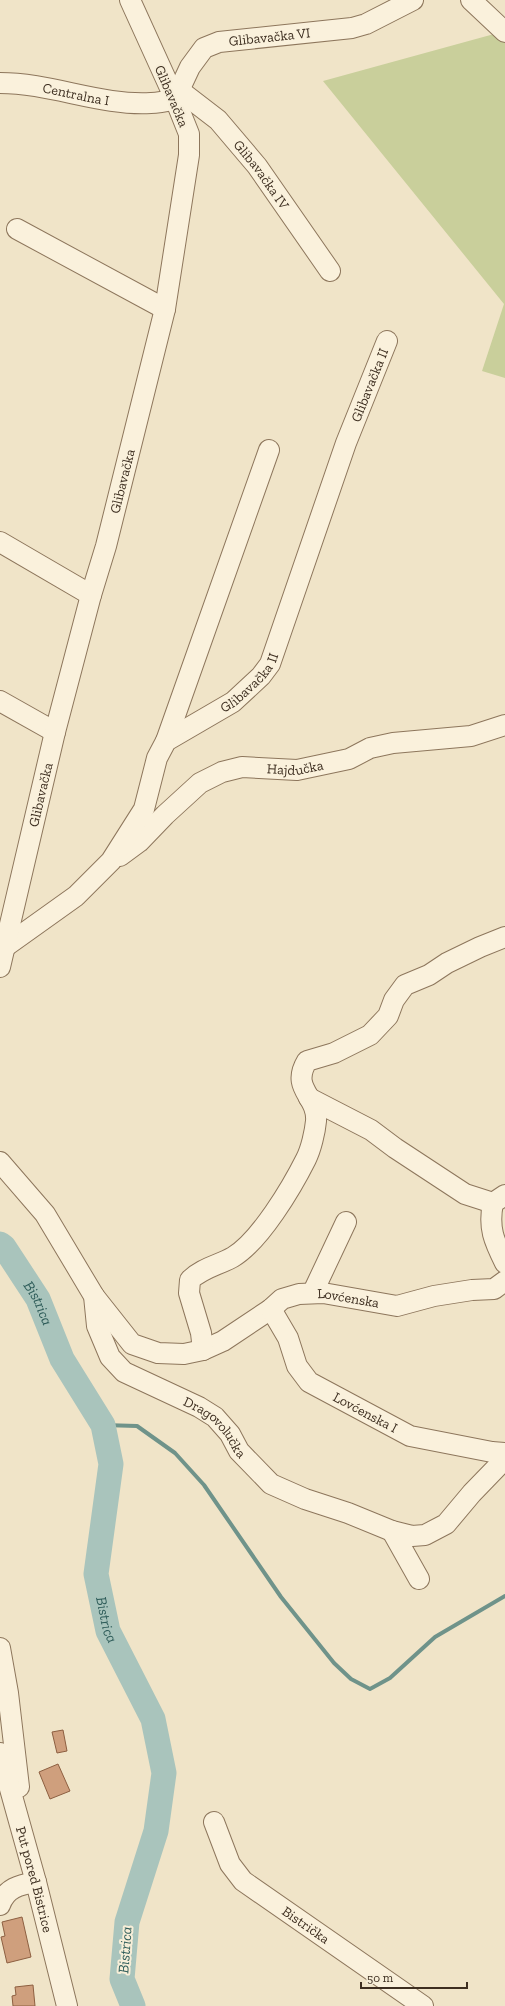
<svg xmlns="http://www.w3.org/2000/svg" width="505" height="2006" viewBox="0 0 505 2006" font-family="'Zilla Slab',serif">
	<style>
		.green { fill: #c9cf9b }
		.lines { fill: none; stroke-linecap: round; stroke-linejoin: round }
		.stream { stroke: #6f938a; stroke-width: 4 }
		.river { stroke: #a9c4bc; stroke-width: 25 }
		.building { fill: #cf9f7d; stroke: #8d5f41 }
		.minor-casing { stroke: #8d765c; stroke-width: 22 }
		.minor { stroke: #faf1dc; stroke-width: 20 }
		.labels { text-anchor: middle; stroke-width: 4; stroke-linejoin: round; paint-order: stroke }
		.street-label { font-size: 14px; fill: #3d2e20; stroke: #f7eed8 }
		.water-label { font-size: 15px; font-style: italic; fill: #2f5d5a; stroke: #f7eed8 }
	</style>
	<rect width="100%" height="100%" fill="#f0e4c8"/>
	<path class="green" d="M505,31V378L482,371L504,304L323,81Z"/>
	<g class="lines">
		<path class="stream" d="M103,1425L137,1426L175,1453L204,1485L281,1597L334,1663L351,1679L370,1689L390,1678L435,1637L505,1596"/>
		<path class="river" id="s1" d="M0,1244L4,1247L38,1299L62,1359L103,1425L111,1464L96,1574L108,1631L153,1719L164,1773L156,1831L127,1922L122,1979L133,2006"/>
	</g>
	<g class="building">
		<path d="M63,1730L67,1751L57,1753L52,1732Z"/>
		<path d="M58,1764L70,1791L50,1799L39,1772Z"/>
		<path d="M22,1917L31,1957L7,1963L1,1937L5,1936L2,1922Z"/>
		<path d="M33,1985L35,2006H13L12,1996L16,1995L15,1987Z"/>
	</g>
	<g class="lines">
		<g class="minor-casing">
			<g id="minor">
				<path d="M471,0L505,32"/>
				<path id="s2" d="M0,83C51,83 101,106 151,103C159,103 167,101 175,99L190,67L204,48L219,42L352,28L366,24L413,0"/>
				<path id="s3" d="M179,90L218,120L257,166L330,271"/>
				<path d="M17,229L165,309"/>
				<path d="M0,542L91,595"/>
				<path d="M0,701L55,732"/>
				<path d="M166,741L269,450"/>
				<path id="s4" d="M120,856L139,842L165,815L200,783L222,772L242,767L297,770L349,759L370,748L393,743L471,736L505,725"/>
				<path id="s5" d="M6,946L76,896L111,861L144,809L157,758L166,741L233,702L261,676L270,664L346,443L387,341"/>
				<path id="s6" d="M0,967L55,732L91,595L106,546L165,309L189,155V134L175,99L130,0"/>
				<path d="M309,1098L371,1130L395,1148L465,1194L493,1203"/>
				<path id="s7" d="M0,1162L45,1214L94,1296L97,1326L110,1357L124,1372L199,1407L215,1417L230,1434L239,1451L271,1484L305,1499L348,1513L392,1531L412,1536L425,1535L446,1524L472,1493L505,1459"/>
				<path d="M505,1195L493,1203C488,1228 494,1241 505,1263"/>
				<path d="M313,1292L346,1222"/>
				<path id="s8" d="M94,1296L132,1344L158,1353L184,1354L203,1350L223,1341L271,1309L282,1299L299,1294L323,1293L397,1306L434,1296L472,1290L494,1289L505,1281"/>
				<path id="s9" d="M271,1309L288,1338L297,1366L309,1382L410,1436L492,1452L505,1453"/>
				<path d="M203,1350L201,1333L189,1293L190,1280C202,1268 219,1265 233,1257C260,1241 292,1187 306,1159C311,1149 315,1132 316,1121C318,1096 290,1089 307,1061L334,1053L370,1035L388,1016L394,1000L405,985L429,975L447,963L480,947L505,937"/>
				<path d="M392,1531L419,1579"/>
				<path d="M0,1648L8,1693L19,1787"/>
				<path id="s10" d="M0,1753L36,1882L67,2006"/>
				<path id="s11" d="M214,1822L230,1864L243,1881L423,2006"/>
				<path d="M0,1905C6,1888 19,1885 36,1882"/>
			</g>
		</g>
		<use href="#minor" class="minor"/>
	</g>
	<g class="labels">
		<g class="street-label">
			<text dy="5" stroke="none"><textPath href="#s2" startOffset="303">Glibavačka VI</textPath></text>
			<text dy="5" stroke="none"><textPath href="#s2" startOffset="77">Centralna I</textPath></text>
			<text transform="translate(172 96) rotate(67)" y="5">Glibavačka</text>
			<text dy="5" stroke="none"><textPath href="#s3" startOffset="119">Glibavačka IV</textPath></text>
			<text dy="5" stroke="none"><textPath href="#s5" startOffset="696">Glibavačka II</textPath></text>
			<text dy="5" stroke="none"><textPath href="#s6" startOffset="501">Glibavačka</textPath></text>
			<text dy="5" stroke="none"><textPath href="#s5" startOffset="372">Glibavačka II</textPath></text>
			<text dy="5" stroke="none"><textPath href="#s4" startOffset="207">Hajdučka</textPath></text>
			<text dy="5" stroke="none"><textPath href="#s6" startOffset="177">Glibavačka</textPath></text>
			<text dy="5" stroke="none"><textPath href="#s8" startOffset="296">Lovćenska</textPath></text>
			<text dy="5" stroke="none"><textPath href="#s9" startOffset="147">Lovćenska I</textPath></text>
			<text dy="5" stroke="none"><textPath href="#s7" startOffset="357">Dragovolučka</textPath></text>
			<text dy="5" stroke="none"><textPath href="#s10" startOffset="131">Put pored Bistrice</textPath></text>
			<text dy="5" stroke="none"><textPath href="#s11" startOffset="143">Bistrička</textPath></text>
		</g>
		<g class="water-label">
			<text dy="5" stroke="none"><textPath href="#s1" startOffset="71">Bistrica</textPath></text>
			<text dy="5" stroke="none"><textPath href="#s1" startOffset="407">Bistrica</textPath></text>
			<text transform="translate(125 1950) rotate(-86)" y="5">Bistrica</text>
		</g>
	</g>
	<path d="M361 1982v6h106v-6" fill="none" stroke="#3d2e20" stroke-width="2"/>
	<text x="367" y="1982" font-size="12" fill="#3d2e20" stroke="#f7eed8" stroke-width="3" paint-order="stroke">50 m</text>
</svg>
